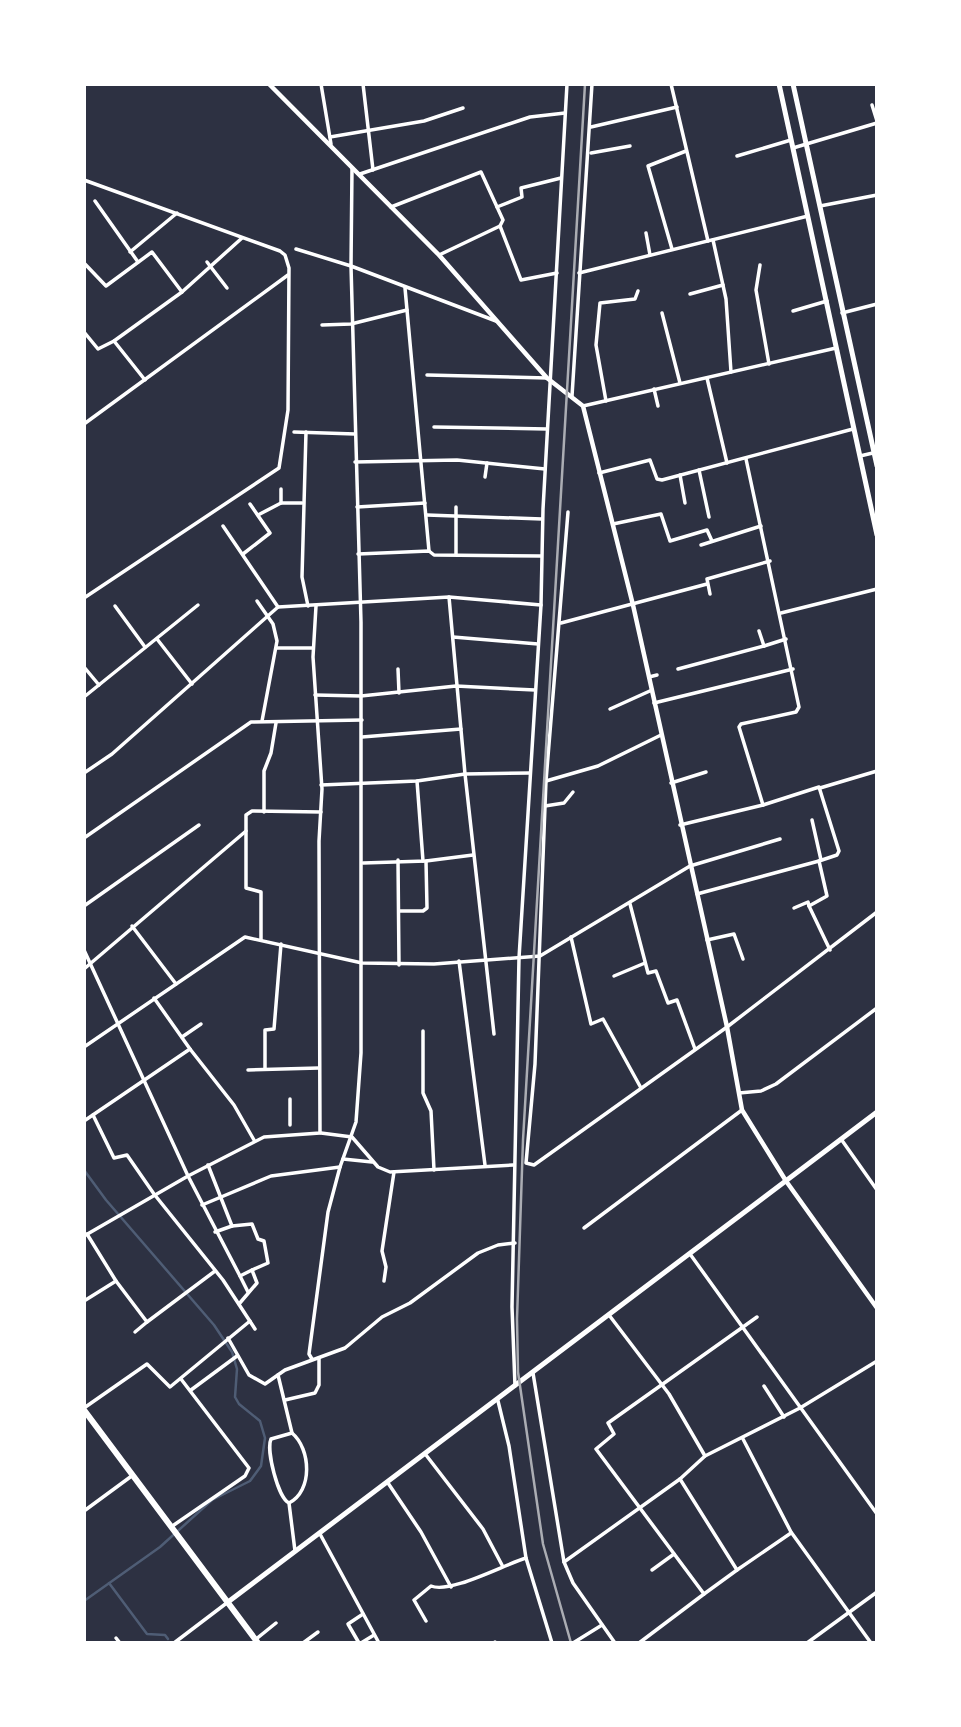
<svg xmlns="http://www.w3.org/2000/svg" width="961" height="1727" viewBox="0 0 961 1727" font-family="'Source Sans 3',sans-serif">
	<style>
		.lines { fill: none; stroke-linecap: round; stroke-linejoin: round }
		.stream { stroke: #4f5d75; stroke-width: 2.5 }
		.minor { stroke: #fff; stroke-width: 3.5 }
		.tertiary { stroke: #fff; stroke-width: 4.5 }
		.secondary { stroke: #fff; stroke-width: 5 }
		.trunk { stroke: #fff; stroke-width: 6 }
		.rail { stroke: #abadb3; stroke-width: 2.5 }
	</style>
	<rect width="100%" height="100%" fill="#2d3142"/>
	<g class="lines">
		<g class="stream">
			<path d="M84,1170L106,1200L214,1325L232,1352L237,1369L235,1397L239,1404L260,1421L265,1438L261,1466L250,1481L212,1500L160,1547L84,1601"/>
			<path d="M109,1583L147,1634L165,1635L168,1639"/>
		</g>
		<g class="minor">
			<path d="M321,84L331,144"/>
			<path d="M363,84L373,170"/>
			<path d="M671,84L708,241"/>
			<path d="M872,105L877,121"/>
			<path d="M591,127L677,107"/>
			<path d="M330,137L424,121L463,108"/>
			<path d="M793,148L877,123"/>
			<path d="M591,153L630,146"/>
			<path d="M737,156L791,140"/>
			<path d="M360,174L530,117L565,113"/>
			<path d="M84,180L280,251L285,255L289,268L288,410L279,468L84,598"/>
			<path d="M95,201L138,262"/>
			<path d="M820,206L877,195"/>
			<path d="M391,207L481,172L503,220L500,226L521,280L557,273"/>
			<path d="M497,207L522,197L521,188L561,178"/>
			<path d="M646,233L650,255"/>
			<path d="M713,240L726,299L731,372"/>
			<path d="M296,249L351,266L352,169"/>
			<path d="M672,249L648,166L686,151"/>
			<path d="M130,252L177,213"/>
			<path d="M439,255L500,226"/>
			<path d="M207,262L227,288"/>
			<path d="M84,263L106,286L152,252L182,292"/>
			<path d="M760,265L756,290L769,364"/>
			<path d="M579,273L808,216"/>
			<path d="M405,288L429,551"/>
			<path d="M690,294L723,285"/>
			<path d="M793,311L827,301"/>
			<path d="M662,313L680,383"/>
			<path d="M842,313L877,304"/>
			<path d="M322,325L351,324L407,310"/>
			<path d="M84,332L98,349L114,341"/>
			<path d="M427,375L547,378"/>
			<path d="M707,378L727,463"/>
			<path d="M145,380L114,341L182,292L242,238"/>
			<path d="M654,389L658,406"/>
			<path d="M572,396L592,84"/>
			<path d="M606,401L596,345L600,303L635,299L638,291"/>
			<path d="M583,406L836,348"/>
			<path d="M84,424L288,275"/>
			<path d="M434,427L547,429"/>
			<path d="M294,432L355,434"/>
			<path d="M306,432L302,577L308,606"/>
			<path d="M860,456L877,452"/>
			<path d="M746,459L799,707L796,712L741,724L739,727L763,805"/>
			<path d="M355,462L457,460L545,469"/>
			<path d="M699,470L709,517"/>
			<path d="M599,473L650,460L657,479L662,480L853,429"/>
			<path d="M680,475L685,503"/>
			<path d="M485,477L487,463"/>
			<path d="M281,503H302"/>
			<path d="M357,507L425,503"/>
			<path d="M568,512L546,781L535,1064L526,1163L534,1165L727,1027L877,912"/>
			<path d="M258,515L281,503V489"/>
			<path d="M427,515L542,519"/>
			<path d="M613,524L661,514L670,541L707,530L712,541"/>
			<path d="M223,526L278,607"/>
			<path d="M701,545L761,526"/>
			<path d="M243,554L270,533L250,504"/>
			<path d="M358,554L429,551L434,555L541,556"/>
			<path d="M456,554V507"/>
			<path d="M710,594L707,579L770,561"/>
			<path d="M449,597L465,774L494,1034"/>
			<path d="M257,601L273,624L277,641L262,721"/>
			<path d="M115,606L145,647"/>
			<path d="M781,613L877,589"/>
			<path d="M561,623L707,584"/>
			<path d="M759,631L764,646L786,639"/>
			<path d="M453,637L538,644"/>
			<path d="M157,639L192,684"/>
			<path d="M277,648H313"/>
			<path d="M84,667L99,685"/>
			<path d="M398,669L399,693"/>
			<path d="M678,669L764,646"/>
			<path d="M649,677L657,675"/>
			<path d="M315,695L361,696L456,686L535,690"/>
			<path d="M84,697L198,605"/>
			<path d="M654,703L793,669"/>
			<path d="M610,709L652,690"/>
			<path d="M362,737L461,729"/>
			<path d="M84,773L112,754L278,607L449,597L541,605"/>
			<path d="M417,781L423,861"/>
			<path d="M546,781L598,766L661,735"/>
			<path d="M671,783L706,772"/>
			<path d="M321,785L417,781L465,774L530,773"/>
			<path d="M820,788L877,771"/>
			<path d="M545,806L564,803L573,792"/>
			<path d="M264,812V771L271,753L276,723"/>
			<path d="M812,820L821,860"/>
			<path d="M680,825L763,805L819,787L839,851L837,855L819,861"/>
			<path d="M84,838L251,722L362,720"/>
			<path d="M398,860L399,965"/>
			<path d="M363,863L426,861L473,855"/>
			<path d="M697,894L819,861L827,896L809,906L830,950"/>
			<path d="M630,904L648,973L656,971L668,1003L677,1000L695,1049"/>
			<path d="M84,906L199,825"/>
			<path d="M794,908L808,902L809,906"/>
			<path d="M400,911H423L427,908L426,861"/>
			<path d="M132,926L176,984"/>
			<path d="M571,937L591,1024L603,1019L641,1088"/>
			<path d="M261,940V892L246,888V815L252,811L321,812"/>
			<path d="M707,940L734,934L743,959"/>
			<path d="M84,950L188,1176L84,1236"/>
			<path d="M459,961L485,1165"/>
			<path d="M84,969L246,831"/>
			<path d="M614,976L645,963"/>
			<path d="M423,1031V1093L431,1111L434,1170"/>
			<path d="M182,1037L201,1024"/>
			<path d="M84,1047L245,937L362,963L434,964L540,956L690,866L780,839"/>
			<path d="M190,1049L234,1105L254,1140"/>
			<path d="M265,1069V1030L274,1029L281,944"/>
			<path d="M248,1070L319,1068"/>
			<path d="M739,1093L761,1091L776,1084L877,1008"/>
			<path d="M290,1099V1125"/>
			<path d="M93,1115L114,1158L127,1155L154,1194L223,1280L255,1329"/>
			<path d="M84,1121L190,1049L154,998"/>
			<path d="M321,1133L352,1137L378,1167L390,1172L513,1165"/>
			<path d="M841,1139L877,1190"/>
			<path d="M343,1159L372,1162"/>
			<path d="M208,1165L232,1226L252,1224L258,1239L264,1241L268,1263L252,1270"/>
			<path d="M202,1205L271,1176L340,1167"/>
			<path d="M584,1228L742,1110"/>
			<path d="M215,1232L232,1226"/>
			<path d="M87,1234L116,1281L147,1322L215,1271"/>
			<path d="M690,1254L877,1514"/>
			<path d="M240,1276L248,1292"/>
			<path d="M384,1281L386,1267L382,1251L394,1172"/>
			<path d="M84,1301L116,1281"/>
			<path d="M239,1304L257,1283L252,1270L240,1276L188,1176L264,1137L320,1133L319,841L322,789L313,657L316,606"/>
			<path d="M609,1315L669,1394L705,1456"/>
			<path d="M135,1332L147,1322"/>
			<path d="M228,1338L249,1375L265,1384L285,1370L345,1348L382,1317L410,1303L478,1253L498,1245L515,1243"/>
			<path d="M312,1359L309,1354L328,1212L340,1167L356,1122L361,1053V622L351,266L496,321"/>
			<path d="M533,1373L564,1562L573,1583L615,1643"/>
			<path d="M278,1375L292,1433L271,1439C266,1450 278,1498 289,1503L295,1551"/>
			<path d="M515,1386L512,1307L519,958L541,605L543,509L567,84"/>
			<path d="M764,1386L784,1417"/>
			<path d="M191,1390L237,1356"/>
			<path d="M285,1400L315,1393L319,1385V1358"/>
			<path d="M498,1401L509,1446L526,1558L552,1643"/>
			<path d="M84,1408L147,1364L170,1387L250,1321"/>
			<path d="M743,1439L791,1532L871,1643"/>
			<path d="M426,1455L483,1529L502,1565"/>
			<path d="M680,1479L737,1570L791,1533"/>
			<path d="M388,1483L421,1532L451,1587"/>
			<path d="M289,1503C313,1491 311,1449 292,1433"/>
			<path d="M84,1511L133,1475"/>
			<path d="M171,1527L245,1476L249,1468L181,1379"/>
			<path d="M320,1534L379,1643"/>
			<path d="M564,1562L680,1479L705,1456L800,1408L877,1361"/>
			<path d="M652,1570L674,1554"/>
			<path d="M737,1570L704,1594L596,1449L614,1434L608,1423L757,1317"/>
			<path d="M426,1621L414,1600L431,1586C450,1594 503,1565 526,1558"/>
			<path d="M116,1638L120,1643"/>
			<path d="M255,1640L276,1623"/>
			<path d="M495,1642V1643"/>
			<path d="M174,1643L228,1602"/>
			<path d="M303,1643L318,1632"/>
			<path d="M359,1643L348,1624L363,1614"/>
			<path d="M361,1643L374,1635"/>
			<path d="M573,1643L602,1625"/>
			<path d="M639,1643L704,1594"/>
			<path d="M807,1643L877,1592"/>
		</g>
		<path class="tertiary" d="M269,84L439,255L547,378L583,406L633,605L727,1027L742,1110L786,1181L877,1308"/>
		<g class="secondary">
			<path d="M779,84L877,535"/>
			<path d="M793,84L877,466"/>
			<path d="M228,1602L877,1112"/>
		</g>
		<path class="trunk" d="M84,1410L258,1643"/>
		<path class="rail" d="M571,1643L543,1544L518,1372L517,1319L523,1140L585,84"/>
	</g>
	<rect width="961" height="1727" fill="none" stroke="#ffffff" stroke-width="172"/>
</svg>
